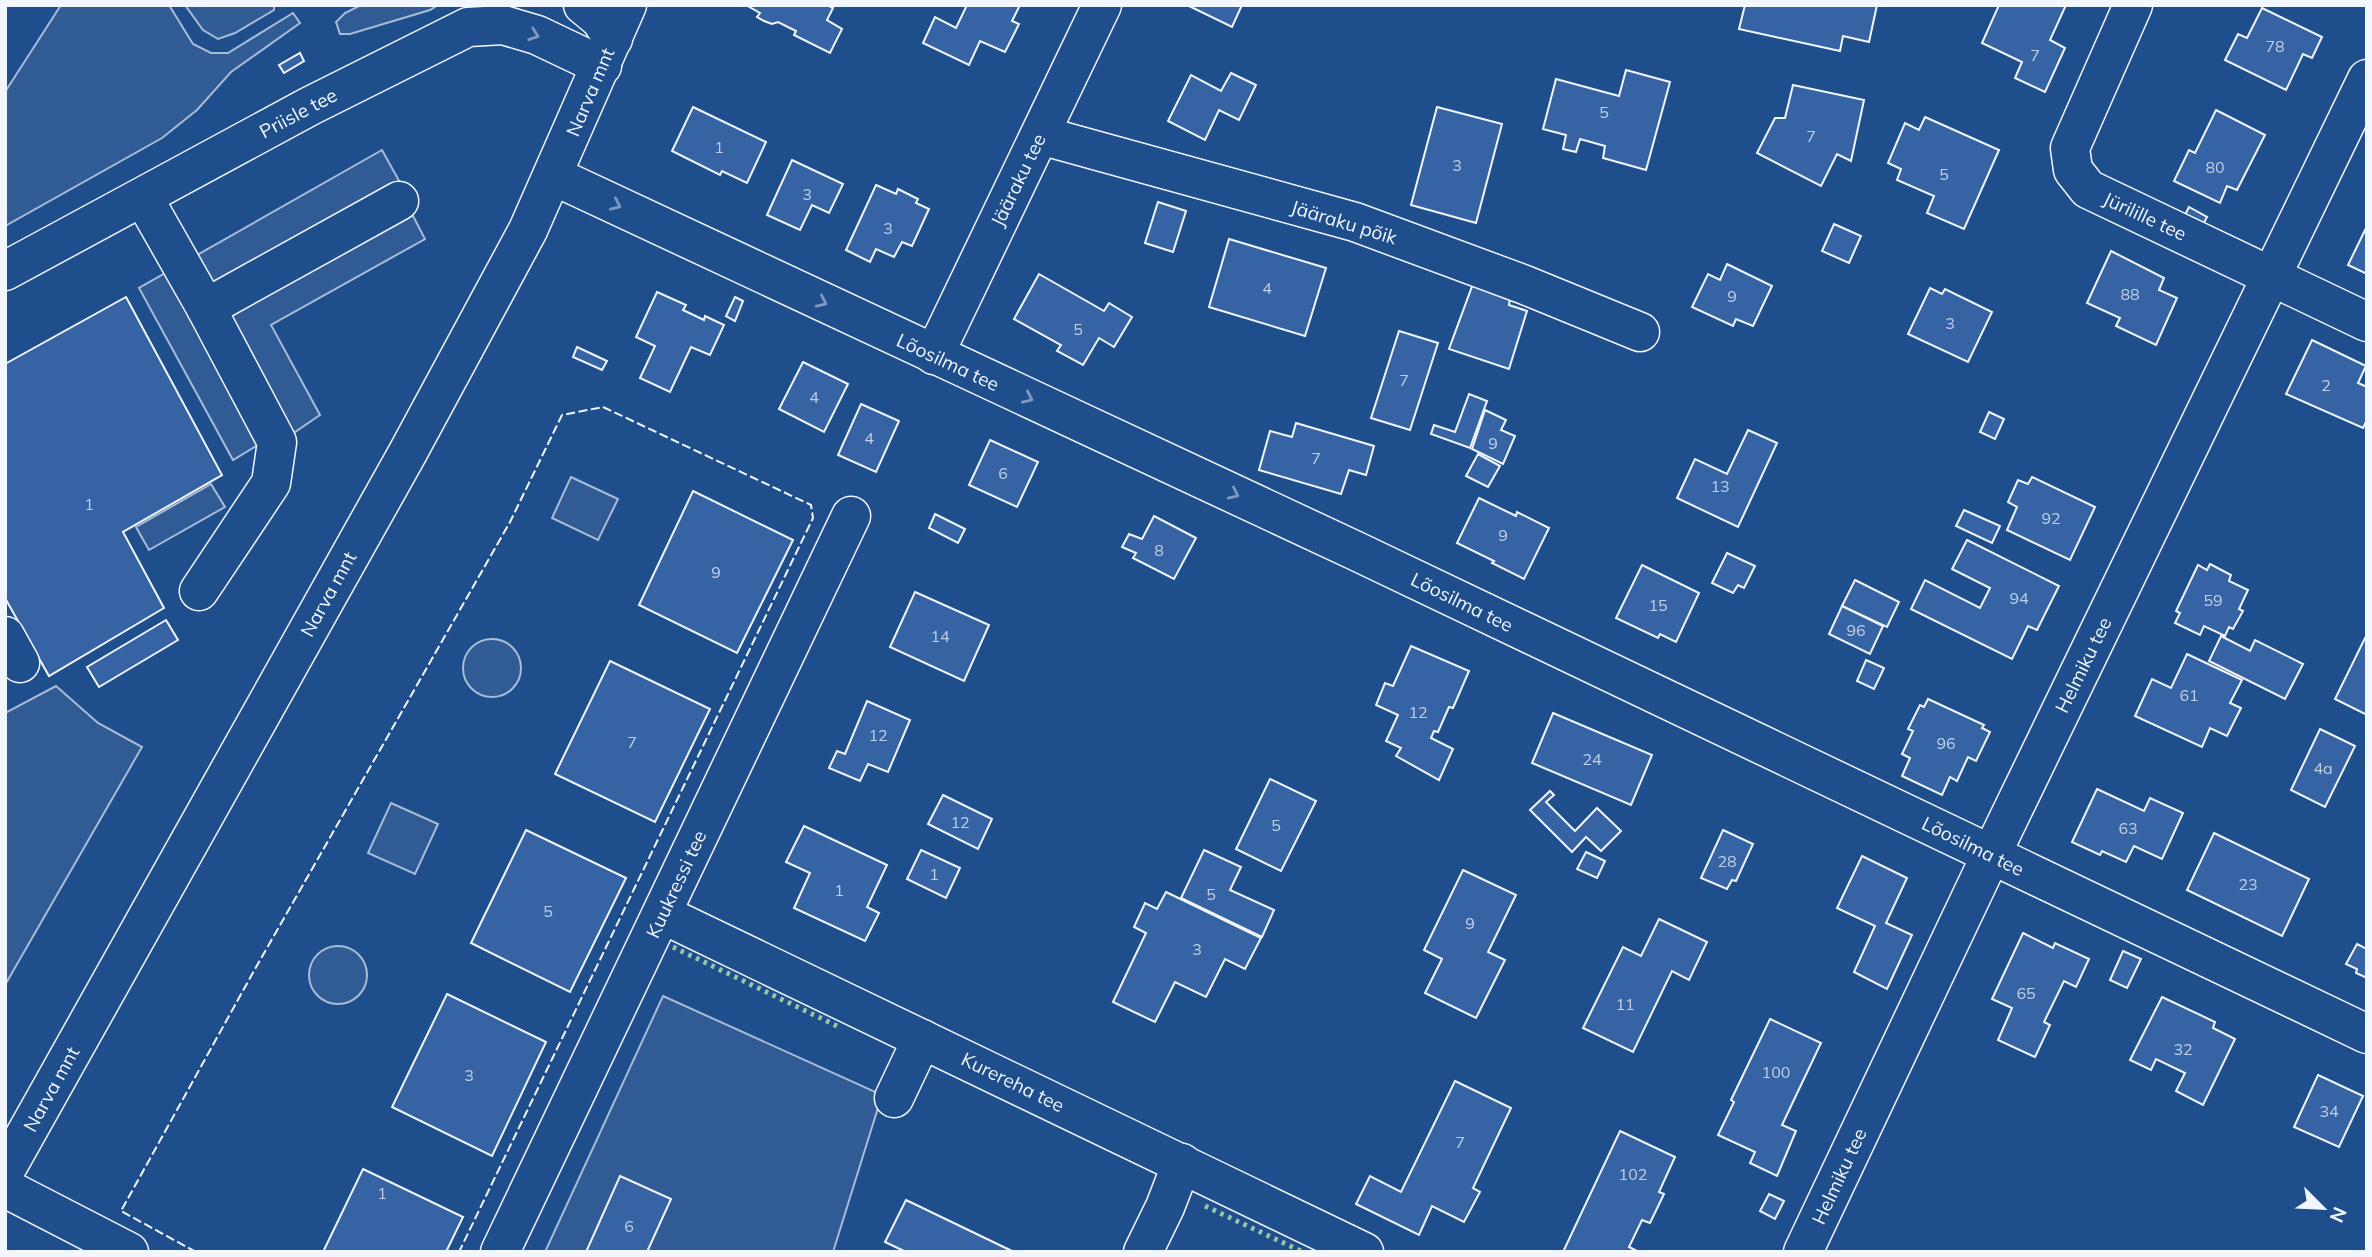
<svg xmlns="http://www.w3.org/2000/svg" width="2372" height="1257" viewBox="0 0 2372 1257" font-family="Mulish,sans-serif">
	<style>
		.built { fill: #305b95; stroke: #a8bbd7; stroke-width: 2 }
		.building { fill: #3563a3; stroke: #f2f6ff; stroke-width: 2 }
		.lines { fill: none; stroke-linecap: round; stroke-linejoin: round }
		.minor-casing { stroke: #f2f6ff; stroke-width: 41 }
		.major-casing { stroke: #f2f6ff; stroke-width: 41 }
		.minor { stroke: #1f4e8c; stroke-width: 38 }
		.major { stroke: #1f4e8c; stroke-width: 38 }
		.hedge { stroke: #97c8a6; stroke-width: 5; stroke-dasharray: 3.5 5; stroke-linecap: butt }
		.fence { stroke: #f2f6ff; stroke-width: 2; stroke-dasharray: 9 3.5; stroke-linecap: butt }
		.oneway { stroke: #7e9ac0 }
		.labels { text-anchor: middle; stroke-width: 5; stroke-linejoin: round; paint-order: stroke }
		.number-label { font-size: 16px; fill: #c3d1e8 }
		.street-label { font-size: 19px; fill: #f2f6ff; stroke: #1f4e8c }
	</style>
	<rect width="100%" height="100%" fill="#1f4e8c"/>
	<g class="built">
		<path d="M61,5H169L193,44L211,53H228L293,13L300,23L231,72L197,110L162,138L5,226V92Z"/>
		<path d="M185,5H274V10L235,33L218,39L203,30Z"/>
		<path d="M361,5H438L430,10L350,34H340L336,22L345,13Z"/>
		<path d="M382,150L413,206L411,212L425,239L271,325L320,415L295,432L258,445L233,460L139,288Z"/>
		<path d="M571,477L618,499L598,540L552,518Z"/>
		<path d="M211,484L225,507L149,550L136,527Z"/>
		<circle cx="492" cy="668" r="29"/>
		<path d="M56,686L98,723L142,747L5,985V713Z"/>
		<path d="M391,803L438,824L415,874L368,853Z"/>
		<circle cx="338" cy="975" r="29"/>
		<path d="M663,996L882,1095L833,1252H545Z"/>
	</g>
	<g class="building">
		<path d="M746,5H827L833,8L827,20L842,29L830,53L794,35L796,31L778,22L772,24L764,21L757,17L760,13Z"/>
		<path d="M967,5H1020L1012,21L1019,24L1005,52L980,41L969,65L923,43L935,17L956,28Z"/>
		<path d="M1187,5H1242L1232,27Z"/>
		<path d="M1745,5H1877L1869,42L1843,36L1840,51L1739,29Z"/>
		<path d="M1999,5H2066L2050,40L2065,48L2045,92L2015,78L2022,62L1982,43Z"/>
		<path d="M2262,8L2322,37L2312,58L2303,54L2286,90L2225,60L2238,34L2247,38Z"/>
		<path d="M300,53L304,61L284,73L279,65Z"/>
		<path d="M1626,70L1670,82L1646,170L1603,158L1605,146L1580,139L1576,152L1563,149L1566,135L1543,129L1556,79L1619,96Z"/>
		<path d="M1231,73L1256,85L1239,120L1219,110L1205,140L1168,121L1191,75L1221,91Z"/>
		<path d="M1793,85L1864,100L1851,161L1837,154L1821,186L1757,153L1775,118H1785Z"/>
		<path d="M693,107L766,142L747,183L722,171L720,175L672,151Z"/>
		<path d="M1437,107L1502,124L1476,223L1411,205Z"/>
		<path d="M2216,110L2265,135L2237,190L2227,186L2220,203L2174,181L2189,150L2195,153Z"/>
		<path d="M1925,117L1999,150L1964,229L1927,213L1934,196L1897,180L1901,169L1888,163L1905,123L1919,130Z"/>
		<path d="M792,160L843,184L829,213L812,205L800,230L767,215Z"/>
		<path d="M876,185L896,194L898,189L918,199L916,203L929,209L912,246L902,242L894,257L876,249L870,262L846,250Z"/>
		<path d="M1158,202L1186,211L1173,252L1145,243Z"/>
		<path d="M2189,207L2207,217L2199,232L2181,223Z"/>
		<path d="M1834,224L1861,236L1849,263L1822,251Z"/>
		<path d="M2367,226V274L2348,265Z"/>
		<path d="M1229,239L1326,268L1305,336L1209,307Z"/>
		<path d="M2111,251L2164,278L2159,290L2177,298L2156,345L2116,326L2120,318L2087,303Z"/>
		<path d="M1727,264L1772,286L1753,326L1736,319L1733,326L1692,307L1708,274L1720,280Z"/>
		<path d="M1039,274L1104,311L1109,303L1132,317L1114,347L1099,338L1083,365L1057,351L1061,345L1014,319Z"/>
		<path d="M1474,281L1511,293L1509,305L1527,311L1509,369L1449,349Z"/>
		<path d="M1930,288L1942,294L1945,289L1992,312L1968,362L1908,334Z"/>
		<path d="M657,292L686,305L683,310L704,320L705,316L724,325L710,355L691,347L670,392L640,378L655,346L636,337Z"/>
		<path d="M126,297L222,475L123,532L164,608L49,676L5,598V364Z"/>
		<path d="M735,297L743,301L735,321L726,316Z"/>
		<path d="M1399,331L1438,343L1410,430L1371,418Z"/>
		<path d="M2312,340L2366,366L2358,383L2367,387V420L2363,428L2286,394Z"/>
		<path d="M577,347L607,361L602,370L573,357Z"/>
		<path d="M803,362L848,384L824,432L779,409Z"/>
		<path d="M1469,394L1487,401L1470,448L1431,434L1434,425L1455,432Z"/>
		<path d="M861,404L899,421L876,472L838,455Z"/>
		<path d="M1485,410L1506,420L1501,430L1515,436L1503,464L1472,449Z"/>
		<path d="M1989,412L2004,419L1995,439L1980,432Z"/>
		<path d="M1296,423L1374,446L1366,475L1349,470L1341,494L1259,470L1270,431L1292,437Z"/>
		<path d="M1748,430L1777,443L1738,527L1677,498L1695,459L1727,474Z"/>
		<path d="M990,440L1038,462L1017,507L969,485Z"/>
		<path d="M1478,454L1500,466L1488,487L1466,476Z"/>
		<path d="M2032,477L2095,507L2070,560L2007,530L2017,507L2008,502L2018,480L2028,484Z"/>
		<path d="M693,491L793,540L737,653L639,605Z"/>
		<path d="M1479,498L1516,516L1517,512L1549,528L1524,579L1492,563L1494,561L1457,543Z"/>
		<path d="M1964,510L2000,526L1992,543L1956,526Z"/>
		<path d="M935,514L965,529L958,543L929,528Z"/>
		<path d="M1154,516L1196,538L1174,579L1133,558L1136,553L1122,547L1129,534L1142,539Z"/>
		<path d="M1967,540L2059,586L2037,630L2028,626L2012,659L1911,609L1925,580L1980,608L1990,588L1952,569Z"/>
		<path d="M1727,553L1755,566L1744,588L1738,585L1733,593L1712,583Z"/>
		<path d="M2210,564L2231,575L2229,581L2248,590L2239,609L2243,611L2233,629L2229,627L2225,636L2204,626L2200,635L2175,623L2180,613L2176,611L2198,565L2207,570Z"/>
		<path d="M1642,565L1699,593L1676,642L1660,634L1658,638L1616,618Z"/>
		<path d="M1855,580L1899,602L1887,627L1842,606Z"/>
		<path d="M915,592L989,625L964,681L890,647Z"/>
		<path d="M1842,606L1883,626L1870,654L1829,634Z"/>
		<path d="M166,620L178,640L99,687L87,667Z"/>
		<path d="M2221,636L2250,651L2255,640L2303,664L2285,699L2209,661Z"/>
		<path d="M2365,638L2367,639V715L2335,699Z"/>
		<path d="M1411,646L1469,671L1453,708L1449,707L1438,732L1434,731L1431,738L1453,749L1439,780L1396,756L1401,748L1386,741L1398,715L1376,705L1385,683L1393,686Z"/>
		<path d="M2187,654L2242,680L2230,703L2241,708L2227,736L2210,728L2202,747L2135,716L2152,679L2171,688Z"/>
		<path d="M1866,660L1884,668L1874,689L1857,681Z"/>
		<path d="M610,661L710,709L655,822L555,774Z"/>
		<path d="M1928,699L1984,725L1982,728L1990,732L1976,761L1968,757L1957,781L1950,777L1942,795L1902,776L1910,758L1902,754L1913,731L1908,729L1920,705L1924,707Z"/>
		<path d="M867,701L910,720L888,772L868,764L860,781L829,768L837,751L845,754Z"/>
		<path d="M1553,713L1652,755L1631,805L1532,763Z"/>
		<path d="M2320,729L2355,746L2325,807L2291,790Z"/>
		<path d="M1270,779L1316,801L1281,871L1236,849Z"/>
		<path d="M2097,789L2144,811L2150,798L2183,813L2162,859L2134,846L2126,862L2102,851L2100,855L2072,842Z"/>
		<path d="M1550,791L1554,795L1546,802L1575,831L1597,808L1621,831L1601,851L1586,837L1572,852L1530,810Z"/>
		<path d="M943,795L992,819L978,849L928,824Z"/>
		<path d="M804,826L887,865L867,907L879,913L865,941L794,908L810,873L786,862Z"/>
		<path d="M526,830L626,878L570,992L471,943Z"/>
		<path d="M1723,830L1753,844L1736,881L1732,880L1727,889L1701,878Z"/>
		<path d="M2214,833L2309,879L2282,936L2187,890Z"/>
		<path d="M921,850L960,868L946,898L907,879Z"/>
		<path d="M1204,850L1241,867L1230,890L1274,910L1262,937L1181,898Z"/>
		<path d="M1586,852L1605,861L1597,878L1577,869Z"/>
		<path d="M1862,856L1907,878L1886,923L1912,935L1887,989L1854,972L1875,926L1837,908Z"/>
		<path d="M1463,870L1516,895L1488,952L1505,960L1476,1018L1425,993L1442,959L1424,950Z"/>
		<path d="M1166,892L1261,938L1245,969L1225,959L1206,997L1175,982L1155,1022L1113,1002L1146,933L1134,927L1145,903L1157,909Z"/>
		<path d="M1659,919L1707,942L1689,980L1672,971L1633,1052L1583,1028L1623,947L1641,956Z"/>
		<path d="M2023,933L2053,948L2055,943L2089,959L2076,987L2064,981L2044,1022L2050,1025L2035,1057L1998,1040L2012,1008L1992,999Z"/>
		<path d="M2357,944L2367,949V978L2356,973L2357,969L2346,964Z"/>
		<path d="M2123,951L2141,959L2127,988L2110,980Z"/>
		<path d="M447,994L546,1042L492,1156L392,1107Z"/>
		<path d="M2162,997L2215,1022L2213,1028L2235,1039L2203,1105L2176,1091L2185,1073L2156,1059L2151,1070L2130,1060Z"/>
		<path d="M1770,1019L1821,1043L1782,1125L1796,1131L1777,1176L1750,1163L1755,1152L1718,1135L1734,1102L1731,1100Z"/>
		<path d="M2318,1075L2363,1096L2339,1147L2294,1127Z"/>
		<path d="M1455,1081L1511,1108L1473,1188L1480,1192L1464,1222L1432,1206L1419,1235L1356,1204L1370,1176L1401,1192Z"/>
		<path d="M1620,1131L1675,1157L1659,1192L1664,1194L1650,1223L1642,1220L1629,1247L1639,1252H1563Z"/>
		<path d="M363,1169L463,1217L446,1252H323Z"/>
		<path d="M620,1176L671,1199L647,1252H586Z"/>
		<path d="M1769,1194L1784,1201L1775,1219L1760,1211Z"/>
		<path d="M906,1200L1014,1252H906L885,1242Z"/>
	</g>
	<g class="lines">
		<g class="minor-casing">
			<g id="minor">
				<path d="M583,5L600,19L613,39"/>
				<path d="M2133,5L2070,148L2073,170L2088,189L2367,322"/>
				<path d="M1040,135L1355,222L1525,285L1640,332"/>
				<path d="M554,176L1356,551L2367,1034"/>
				<path d="M143,197L206,308L277,442L271,483L199,591"/>
				<path d="M5,271L310,106L468,27L503,25L537,35L602,66"/>
				<path d="M206,308L399,201"/>
				<path d="M934,355L1102,5"/>
				<path d="M5,636L20,663"/>
				<path d="M662,914L1364,1252"/>
				<path d="M894,1098L922,1039"/>
				<path d="M5,1188L129,1252"/>
				<path d="M500,1252L851,516"/>
				<path d="M1143,1252L1165,1207L1182,1163"/>
				<path d="M1803,1252L1991,855L2367,79"/>
			</g>
		</g>
		<g class="major-casing">
			<path id="major" d="M5,1171L407,454L528,230L627,5"/>
		</g>
		<use href="#minor" class="minor"/>
		<use href="#major" class="major"/>
		<g class="hedge">
			<path d="M673,947L837,1026"/>
			<path d="M1205,1206L1303,1252"/>
		</g>
		<path class="fence" d="M196,1252L121,1211L255,969L510,522L562,415L603,407L811,505L813,518L459,1252"/>
	</g>
	<defs><path id="oneway-chevron" d="M-2-3.5L2.5 0L-2 3.5" fill="none" stroke-width="1.6" stroke-linecap="round" stroke-linejoin="round" transform="scale(1.75)"/></defs>
	<g class="oneway">
		<use href="#oneway-chevron" transform="translate(534 35) rotate(20)"/>
		<use href="#oneway-chevron" transform="translate(616 205) rotate(25)"/>
		<use href="#oneway-chevron" transform="translate(822 302) rotate(25)"/>
		<use href="#oneway-chevron" transform="translate(1028 398) rotate(25)"/>
		<use href="#oneway-chevron" transform="translate(1234 494) rotate(25)"/>
	</g>
	<g class="labels">
		<g class="number-label">
			<text x="2275" y="52">78</text>
			<text x="2035" y="61">7</text>
			<text x="1604" y="118">5</text>
			<text x="1811" y="142">7</text>
			<text x="719" y="153">1</text>
			<text x="1457" y="171">3</text>
			<text x="2215" y="173">80</text>
			<text x="1944" y="180">5</text>
			<text x="807" y="200">3</text>
			<text x="888" y="234">3</text>
			<text x="1267" y="294">4</text>
			<text x="2130" y="300">88</text>
			<text x="1732" y="302">9</text>
			<text x="1950" y="329">3</text>
			<text x="1078" y="335">5</text>
			<text x="1404" y="386">7</text>
			<text x="2326" y="391">2</text>
			<text x="814" y="403">4</text>
			<text x="869" y="444">4</text>
			<text x="1493" y="449">9</text>
			<text x="1316" y="464">7</text>
			<text x="1003" y="479">6</text>
			<text x="1720" y="492">13</text>
			<text x="89" y="510">1</text>
			<text x="2051" y="524">92</text>
			<text x="1503" y="541">9</text>
			<text x="1159" y="556">8</text>
			<text x="716" y="578">9</text>
			<text x="2019" y="604">94</text>
			<text x="2213" y="606">59</text>
			<text x="1658" y="611">15</text>
			<text x="1856" y="636">96</text>
			<text x="940" y="642">14</text>
			<text x="2189" y="701">61</text>
			<text x="1418" y="718">12</text>
			<text x="878" y="741">12</text>
			<text x="632" y="748">7</text>
			<text x="1946" y="749">96</text>
			<text x="1592" y="765">24</text>
			<text x="2323" y="774">4a</text>
			<text x="960" y="828">12</text>
			<text x="1276" y="831">5</text>
			<text x="2128" y="834">63</text>
			<text x="1727" y="867">28</text>
			<text x="934" y="880">1</text>
			<text x="2248" y="890">23</text>
			<text x="839" y="896">1</text>
			<text x="1211" y="900">5</text>
			<text x="548" y="917">5</text>
			<text x="1470" y="929">9</text>
			<text x="1197" y="955">3</text>
			<text x="2026" y="999">65</text>
			<text x="1625" y="1010">11</text>
			<text x="2183" y="1055">32</text>
			<text x="1776" y="1078">100</text>
			<text x="469" y="1081">3</text>
			<text x="2329" y="1117">34</text>
			<text x="1460" y="1148">7</text>
			<text x="1633" y="1180">102</text>
			<text x="382" y="1199">1</text>
			<text x="629" y="1232">6</text>
		</g>
		<g class="street-label">
			<text transform="translate(590 92) rotate(-67)" y="7">Narva mnt</text>
			<text transform="translate(298 113) rotate(-28)" y="7">Priisle tee</text>
			<text transform="translate(1018 180) rotate(-64)" y="7">Jääraku tee</text>
			<text transform="translate(2145 216) rotate(25)" y="7">Jürilille tee</text>
			<text transform="translate(1344 222) rotate(17)" y="7">Jääraku põik</text>
			<text transform="translate(948 362) rotate(25)" y="7">Lõosilma tee</text>
			<text transform="translate(328 594) rotate(-61)" y="7">Narva mnt</text>
			<text transform="translate(1462 602) rotate(26)" y="7">Lõosilma tee</text>
			<text transform="translate(2083 665) rotate(-64)" y="7">Helmiku tee</text>
			<text transform="translate(1973 846) rotate(26)" y="7">Lõosilma tee</text>
			<text transform="translate(676 884) rotate(-65)" y="7">Kuukressi tee</text>
			<text transform="translate(1013 1082) rotate(26)" y="7">Kurereha tee</text>
			<text transform="translate(51 1089) rotate(-61)" y="7">Narva mnt</text>
			<text transform="translate(1839 1176) rotate(-65)" y="7">Helmiku tee</text>
		</g>
	</g>
	<rect width="2372" height="1257" fill="none" stroke="#f2f6ff" stroke-width="14"/>
	<g transform="translate(2323 1208) rotate(114)" stroke="#1f4e8c" stroke-width="5" paint-order="stroke">
	<path d="M0-5L12 26L0 18L-12 26Z" fill="#f2f6ff"/>
	<text y="-10" font-size="19" font-weight="bold" text-anchor="middle" fill="#f2f6ff">N</text>
	</g>
</svg>
